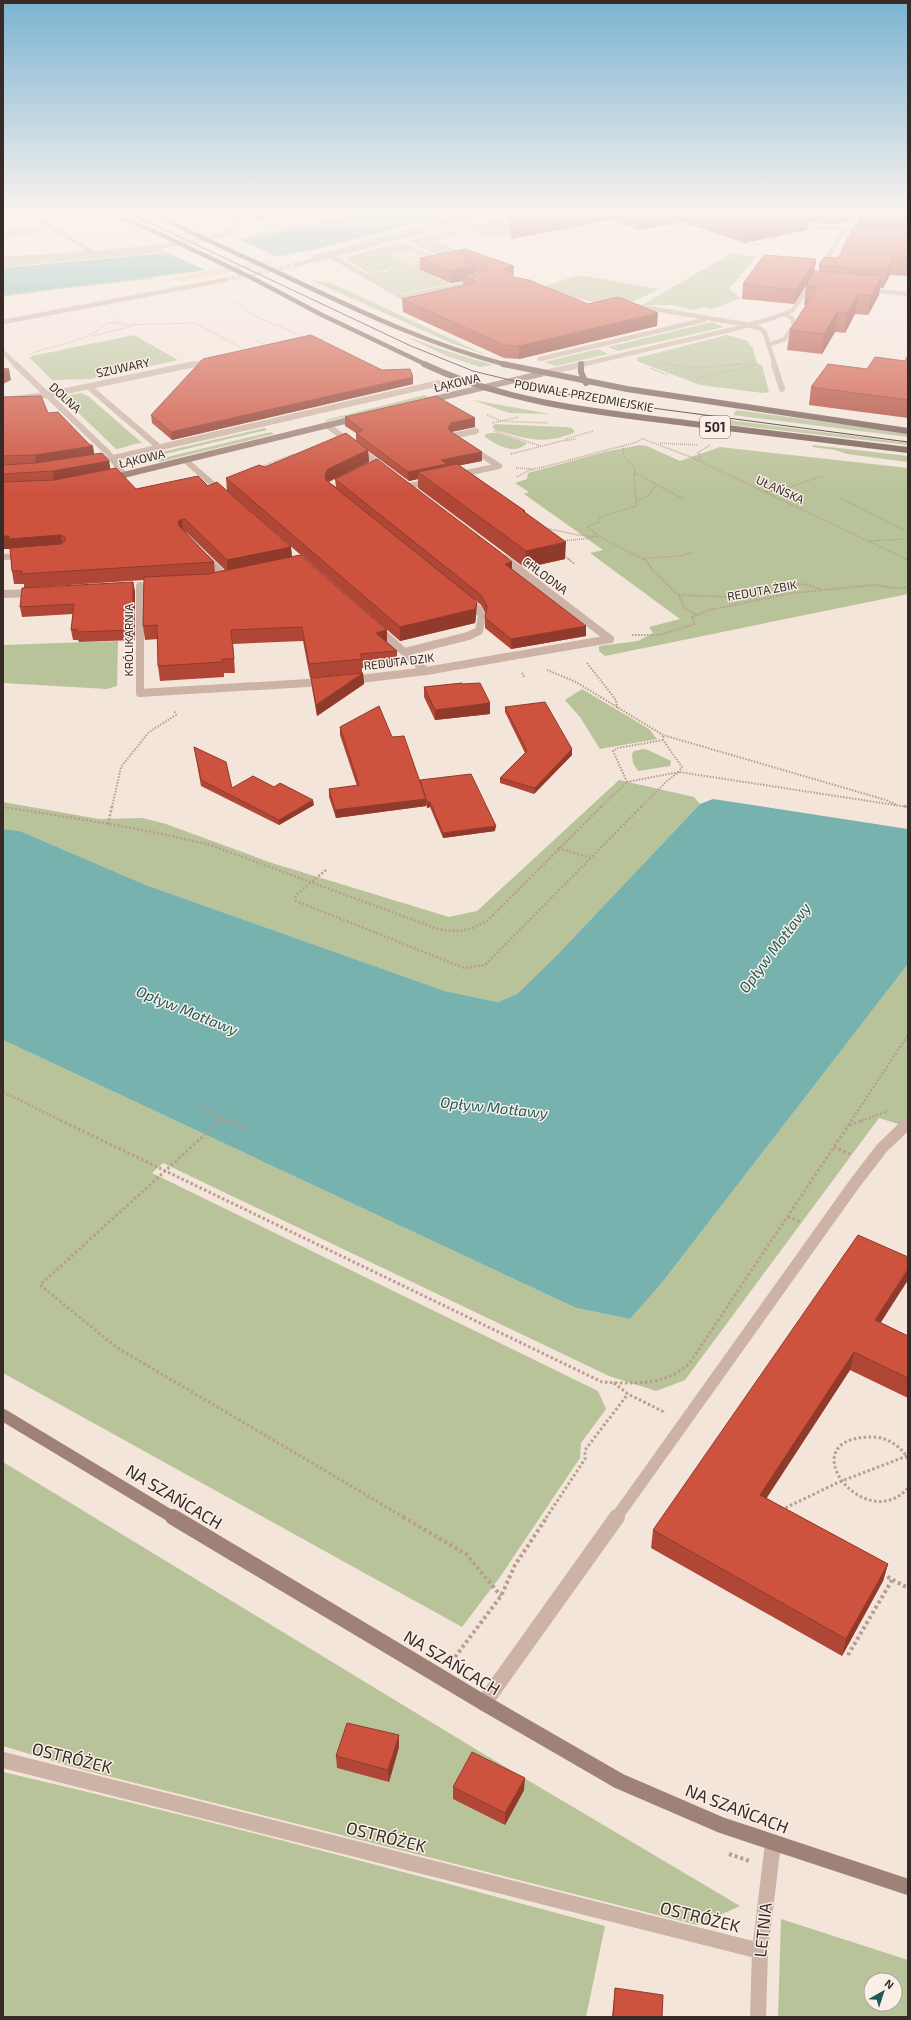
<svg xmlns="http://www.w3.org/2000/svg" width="911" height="2020" viewBox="0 0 911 2020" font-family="'Exo 2',sans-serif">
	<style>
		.green { fill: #b9c399; fill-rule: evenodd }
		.sand { fill: #f1d3af }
		.plaza { fill: #ecd4c0 }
		.water { fill: #78b2ae }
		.pier { fill: #f3e5da }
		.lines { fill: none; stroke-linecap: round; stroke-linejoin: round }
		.street-tunnel { stroke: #cdc0b6; stroke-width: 4.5; stroke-dasharray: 4.5 2.5; stroke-linecap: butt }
		.path-far5 { stroke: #b89d90; stroke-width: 1; stroke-dasharray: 1 1; stroke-linecap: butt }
		.path-far4 { stroke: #b89d90; stroke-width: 1.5; stroke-dasharray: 1 1; stroke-linecap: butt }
		.path-far3 { stroke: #b89d90; stroke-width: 2; stroke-dasharray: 1.5 1.5; stroke-linecap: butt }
		.path-far2 { stroke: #b89d90; stroke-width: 2.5; stroke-dasharray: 2 2; stroke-linecap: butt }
		.path-far1 { stroke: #b89d90; stroke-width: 3; stroke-dasharray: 2.5 2.5; stroke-linecap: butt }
		.path { stroke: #b89d90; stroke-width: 4; stroke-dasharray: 3 3; stroke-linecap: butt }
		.lane-far4 { stroke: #ccb3a5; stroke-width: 4.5 }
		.lane-far3 { stroke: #ccb3a5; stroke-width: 6 }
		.lane-far2 { stroke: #ccb3a5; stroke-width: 8 }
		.lane-far1 { stroke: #ccb3a5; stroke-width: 12 }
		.lane { stroke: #ccb3a5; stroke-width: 16 }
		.street-far3 { stroke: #ccb3a5; stroke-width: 4.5 }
		.street-far2 { stroke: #ccb3a5; stroke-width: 6 }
		.street-far1 { stroke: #ccb3a5; stroke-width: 8 }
		.street { stroke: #ccb3a5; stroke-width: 16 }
		.secondary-far2 { stroke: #a08177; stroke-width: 6 }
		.secondary-far1 { stroke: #a08177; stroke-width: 12 }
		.secondary { stroke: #a08177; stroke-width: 16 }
		.primary-far1 { stroke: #7a5f57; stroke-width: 4.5 }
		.primary { stroke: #7a5f57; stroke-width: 6 }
		.tram { stroke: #372a27; stroke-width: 1 }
		.primary-bridge { stroke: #7a5f57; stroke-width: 4.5 }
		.wall { fill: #b04736; fill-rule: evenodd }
		.shaded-wall { fill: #903a2c }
		.building { fill: #cd533f; stroke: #903a2c }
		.labels { text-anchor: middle; stroke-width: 3; stroke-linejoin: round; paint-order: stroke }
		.far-street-label { font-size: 12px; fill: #372a27; stroke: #faefe7 }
		.shield { fill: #faefe7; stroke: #726561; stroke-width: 1 }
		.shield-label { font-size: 13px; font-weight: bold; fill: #372a27 }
		.water-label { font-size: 15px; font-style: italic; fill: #1a5b59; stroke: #faefe7 }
		.near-street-label { font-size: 17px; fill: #372a27; stroke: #faefe7 }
	</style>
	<rect width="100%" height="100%" fill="#f3e5da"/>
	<g class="green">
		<path d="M479,210H487L335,252L312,258L311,256Z"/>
		<path d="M523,212L514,221L543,232L487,238L462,228Z"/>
		<path d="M38,226L47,232L7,238L3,236V232Z"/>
		<path d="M454,230L464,235L435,241L471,256L450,261L408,241Z"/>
		<path d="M401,242L438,259L386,254L410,265L369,273L346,259L354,255Z"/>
		<path d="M158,248L166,252L3,267V261Z"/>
		<path d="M732,253L756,257L729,289L741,298L712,309L704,307L692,310L673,305H642Z"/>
		<path d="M435,260L446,264L419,270L451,284L480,278L401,294L368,274L383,271L389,273L387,271Z"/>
		<path d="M579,275L659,289L631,303L539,288Z"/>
		<path d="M153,276V279L59,289L3,297V295Z"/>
		<path d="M311,280L331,283L486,355L451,343Z"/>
		<path d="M712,322L724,327L618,351L608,347Z"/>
		<path d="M134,335L178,360L91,379L52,380L30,358L32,356Z"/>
		<path d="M727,335L748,341L750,346H752L757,363L762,365L769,392L763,393L700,385L637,361V358Z"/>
		<path d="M411,338L444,350L493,365L480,367L447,356L411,339Z"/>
		<path d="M598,349L608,354L556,366L544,362Z"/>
		<path d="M81,393L88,396L142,443C133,443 125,448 116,449L64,399L66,396Z"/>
		<path d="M425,395L428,397L327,421L325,420Z"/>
		<path d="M473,400L550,414L509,413Z"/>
		<path d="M736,410L908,433V437L733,415Z"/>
		<path d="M728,420L908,443V445L725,424Z"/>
		<path d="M495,424L565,427L572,428L575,432C546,446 523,438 495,430L492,426Z"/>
		<path d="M265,428L267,430L152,457L149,455Z"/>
		<path d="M271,432L274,434L159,462L155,460Z"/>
		<path d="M491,433H498L527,443C515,456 497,445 485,437V434Z"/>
		<path d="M640,445L647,446L680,461L720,447L908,468V594L605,656L599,651V646L638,641L653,633L649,627L680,619L590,553L603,550L524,494L529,492L515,483L527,479L528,473L604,452Z"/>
		<path d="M813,445L908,456V462L847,454L835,450L812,447Z"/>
		<path d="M118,641L117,686L107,689L3,683V645Z"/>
		<path d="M582,689L649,729L657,739L600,749L580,717L565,700Z"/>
		<path d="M643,749L648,750L671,761L670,766L638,771L633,763L632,754L634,751Z"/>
		<path d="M619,780L694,797L700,804L558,954L517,994L498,1002L445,991L146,885L20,831L3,829V802L99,819L143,818L166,824L272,863L449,917L477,911Z"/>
		<path d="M908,964V1127L879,1118L685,1380L656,1391L609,1376L163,1163L152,1173L598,1391L606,1409L581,1443L580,1458L500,1577L462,1627L3,1373V1040L576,1308L630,1319L661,1284Z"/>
		<path d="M3,1462L482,1753L740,1906L697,1925L76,1768L3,1746Z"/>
		<path d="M3,1772C205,1819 405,1872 605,1926L586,2017H3Z"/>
		<path d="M781,1919L908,1960V2017H778ZM871,1980H895V2004H871Z"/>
	</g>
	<path class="sand" d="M264,259L273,263L180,282L171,278Z"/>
	<path class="plaza" d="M410,249L435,260L410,265L385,254Z"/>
	<g class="water">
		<path d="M368,210H467L317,249L276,257L200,271L3,295V268L166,253L296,228Z"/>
		<path d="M713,799L908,829V964L661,1284L630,1319L576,1308L3,1040V829L20,831L146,885L445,991L498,1002L517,994L558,954L700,804Z"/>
	</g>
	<path class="pier" d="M236,238L280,258L207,271L166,252Z"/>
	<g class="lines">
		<path class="street-tunnel" d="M224,280L295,265"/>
		<g class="path-far5">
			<path d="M72,210L87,216"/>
			<path d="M352,213L364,210"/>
			<path d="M77,220L92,225"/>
			<path d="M664,224L726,241L810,251"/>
			<path d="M582,227L671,236"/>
			<path d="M570,231L593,230"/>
			<path d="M695,233L710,230"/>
			<path d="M252,234L294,227L355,210"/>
			<path d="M652,234L696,225"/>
			<path d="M772,238L781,237"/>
			<path d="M249,239L376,210"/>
			<path d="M510,242L538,238"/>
			<path d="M493,244L504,248"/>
			<path d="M421,250L435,256"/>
			<path d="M480,256L594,223"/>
			<path d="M713,262L760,265"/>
			<path d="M390,270L422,262"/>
			<path d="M695,273L750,278"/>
			<path d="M670,287L732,291"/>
			<path d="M228,298L257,317L307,338"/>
			<path d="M116,318L123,325L195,323L247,351"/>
			<path d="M108,322L120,324"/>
			<path d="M93,336L133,326"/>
			<path d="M317,340L328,338"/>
			<path d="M257,341L267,346"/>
			<path d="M30,354C57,344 86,343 108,322"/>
			<path d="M666,364L672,365"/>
			<path d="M729,365L756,362"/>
			<path d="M754,365L757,364"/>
		</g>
		<g class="path-far4">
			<path d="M666,364L697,368L739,364"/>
			<path d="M650,368L668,375"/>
			<path d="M696,379L757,364"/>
			<path d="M487,415L501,421L548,423"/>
			<path d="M492,423L519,417"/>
			<path d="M494,431L541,446"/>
			<path d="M565,439L593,431"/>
			<path d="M643,439L691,457L908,560"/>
			<path d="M660,443L697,445"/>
			<path d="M623,446L624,457L635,468C633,482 636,492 636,506L604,516L600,518L599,522L587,527L600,537L645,560"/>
			<path d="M511,454L561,441L576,439"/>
			<path d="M700,461V455L697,453L710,445"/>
			<path d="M260,467L294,454"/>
			<path d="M516,468L533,469"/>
			<path d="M635,473L683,499"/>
			<path d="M517,477L528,471L637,442L643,438"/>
			<path d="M765,492L784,489L822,476"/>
			<path d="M841,498L908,532"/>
			<path d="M636,502L649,495L656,486"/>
			<path d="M545,528L578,535L599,537"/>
			<path d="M561,541L593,538"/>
			<path d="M869,541L908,539"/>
			<path d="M563,555L570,560"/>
			<path d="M644,558L681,556L694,552"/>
		</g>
		<g class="path-far3">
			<path d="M568,559L575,564"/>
			<path d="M645,559L654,572L679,595L684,608L697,615"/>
			<path d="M906,559L908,560"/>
			<path d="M679,595L735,597L749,595L757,599"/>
			<path d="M749,595C776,581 792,580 821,589"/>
			<path d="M632,635H659L695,624L692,617L709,610L793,593L873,585L896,588L908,587"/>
			<path d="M587,663L616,700L617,708"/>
			<path d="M547,670L576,682L663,735L886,800L897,805"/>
			<path d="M522,673L525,678"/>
			<path d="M627,782L613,751L618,748L663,740"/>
			<path d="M3,807H5"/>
			<path d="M112,807L121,767L149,732L176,715L174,710"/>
			<path d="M601,807L627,782L679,772L908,807"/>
			<path d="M641,807L667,781L679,772L682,767L663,740V735"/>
		</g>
		<g class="path-far2">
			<path d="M904,806L908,807"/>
			<path d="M3,807C73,818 144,828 213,846L438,929C460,933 467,931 487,921L602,806"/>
			<path d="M108,824L112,806"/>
			<path d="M558,848L591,858"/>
			<path d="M326,870L298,893L295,897L296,901L464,968L485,965L642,806"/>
			<path d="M3,1092L62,1121"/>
			<path d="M200,1107L229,1121"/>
			<path d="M220,1121L223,1118"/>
			<path d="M851,1121L908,1035"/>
			<path d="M861,1121L888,1111"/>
		</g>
		<g class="path-far1">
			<path d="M60,1120L602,1382C633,1384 669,1386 691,1361L852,1120"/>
			<path d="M221,1120L40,1285L116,1347L405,1518"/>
			<path d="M227,1120L247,1129"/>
			<path d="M849,1125L864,1120"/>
			<path d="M834,1147L850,1154"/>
			<path d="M788,1217L801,1222"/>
			<path d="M614,1383L628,1394L666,1413"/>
			<path d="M908,1459C902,1447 887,1437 873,1437C787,1436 864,1537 908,1488"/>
			<path d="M781,1510L839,1482L907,1456"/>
			<path d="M546,1518L585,1459V1450L628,1394"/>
		</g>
		<g class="path">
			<path d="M403,1517L466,1554L501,1596"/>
			<path d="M882,1574L908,1588"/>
			<path d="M848,1655L892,1580"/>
			<path d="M455,1657L501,1596L515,1565L547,1517"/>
			<path d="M729,1854L749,1861"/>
		</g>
		<g class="lane-far4">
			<path d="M794,226L844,229"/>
			<path d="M331,256L402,297L477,282"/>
			<path d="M866,290L908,294"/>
			<path d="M551,292L616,303"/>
			<path d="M631,305L749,325L761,329L765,333L775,365"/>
			<path d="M768,345L785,339L794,325L792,318L784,314"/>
			<path d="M540,359L704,320"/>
		</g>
		<g class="lane-far3">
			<path d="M774,364L782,389"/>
			<path d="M457,475L499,466L452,436L476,431"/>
			<path d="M408,486L430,482"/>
			<path d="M3,557L23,556"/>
		</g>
		<path class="lane-far2" d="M405,652L468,636L479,631L482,616L478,609L466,600"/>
		<path class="lane-far1" d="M616,1518L855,1183L882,1148L908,1123"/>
		<g class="lane">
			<path d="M484,1703L617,1517"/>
			<path d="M3,1760L760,1951"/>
		</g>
		<g class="street-far3">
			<path d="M24,210L92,252"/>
			<path d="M3,259C38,257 218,247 235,228C237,227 237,225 238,223L215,210"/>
			<path d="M295,265L500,210"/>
			<path d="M821,268C834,247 844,226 863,210"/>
			<path d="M3,322L224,280"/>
			<path d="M3,352L16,365"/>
			<path d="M191,365L213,360"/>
			<path d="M580,365L734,329L773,318L793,310L811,283"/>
		</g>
		<g class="street-far2">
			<path d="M15,364L108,453L124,475"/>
			<path d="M540,374L584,364"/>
			<path d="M89,387L160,448"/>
			<path d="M3,400L47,395L195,364"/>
			<path d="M327,425L384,468"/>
			<path d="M185,460L223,493"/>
			<path d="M96,462L439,383"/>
			<path d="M502,557L506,560"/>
			<path d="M206,558L208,560"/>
		</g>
		<g class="street-far1">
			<path d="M207,559L227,579"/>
			<path d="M505,559L610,639"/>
			<path d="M140,586V693L324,682"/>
			<path d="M3,594L35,593"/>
			<path d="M378,629L426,671"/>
			<path d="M352,680L426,671L610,639"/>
		</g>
		<path class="street" d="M758,2017L760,1951L773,1843"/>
		<g class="secondary-far2">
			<path d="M426,401L540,374"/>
			<path d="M111,478L357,418"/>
		</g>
		<path class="secondary-far1" d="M3,1415L174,1518"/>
		<path class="secondary" d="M173,1517L484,1703L619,1781L721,1825L908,1887"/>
		<g class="primary-far1">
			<path d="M103,210L164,236"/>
			<path d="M148,210L190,232"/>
			<path d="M281,274C357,310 424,343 507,365"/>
			<path d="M254,279L322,315L427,365"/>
		</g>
		<g class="primary">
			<path d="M424,364C506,403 597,412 686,423C760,432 834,441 908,450"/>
			<path d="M503,364L627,389L908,431"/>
			<path d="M581,364V372L586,383"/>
		</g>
		<path class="tram" d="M123,210L411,346L473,371L592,400L908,442"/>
		<g class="primary-bridge">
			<path d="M190,232L281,274"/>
			<path d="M164,236L254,279"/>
		</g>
	</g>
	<g class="wall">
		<path d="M254,210H319L258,219Z"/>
		<path d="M518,210H851L850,216L845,222L833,224L808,223L807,230L744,243L683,222L639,230L610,220L512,239L509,230V214Z"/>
		<path d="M870,210H901L891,212Z"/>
		<path d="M877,212L908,214V276L890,275L883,288H880L879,295L868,315L855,314L845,333L835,332L822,354L787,350L790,330L806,305H804L806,286L819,271V265L838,258L858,224L859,217Z"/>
		<path d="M465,249L514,266L513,277L588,304L657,326L519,359L504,358L403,312L402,299L463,286V281L451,283L420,270V258ZM475,271L480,273L475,274Z"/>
		<path d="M816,259L814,273L794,304L742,299L743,284Z"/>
		<path d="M908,355V418L809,405L811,387L867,369L905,361Z"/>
		<path d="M382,370L413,384L172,440L152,423L151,415Z"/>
		<path d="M3,397L48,413L94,454L109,461L110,469L136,489L208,486L291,547L292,557L387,630V643L397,651V665L362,668V673L310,678L303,641L233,644L235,673H224V677L160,681L158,666V639L145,640L143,626L144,580L24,588V584H14L12,571L10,549H3ZM185,532L187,533L225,570L215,572L214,562Z"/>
		<path d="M345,417L475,418V427L451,432L482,452V461L459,465L525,511V513L565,559L525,568L418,488V479L409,481L368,451L369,462L329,482L336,487L335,479L512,569L586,636L511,649L485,628V618L486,614L481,605L474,599L476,617L475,623L400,641L227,491L226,478L356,441V433L345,426Z"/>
		<path d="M133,582L135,592V640L79,642L78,640H73L71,630L73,614L22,617L20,607Z"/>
		<path d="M363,673L364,684L317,716L312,688L311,678Z"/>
		<path d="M462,684L490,703V714L435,720L424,697V687Z"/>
		<path d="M505,707L572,755L534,794L500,783V778L525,753L505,712Z"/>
		<path d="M340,727L392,737L420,782V780L495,831L443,838L430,807L427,808L426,804V806L336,818L329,797V789L357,786L340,735Z"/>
		<path d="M194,747L232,788L314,805L279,825L201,786Z"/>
		<path d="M908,1280L880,1322L908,1336V1398L850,1370L766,1498L888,1564L883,1581L842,1656L651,1548L653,1530Z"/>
		<path d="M399,1735V1747L389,1782L337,1768L336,1756Z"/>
		<path d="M453,1787L524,1790L505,1825L453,1799Z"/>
		<path d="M615,1988L662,2017H612Z"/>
	</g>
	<g class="shaded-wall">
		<path d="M257,210H319L258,219Z"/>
		<path d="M575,210H611L610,220L512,239V222Z"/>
		<path d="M659,210H684L683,222L639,230L640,214Z"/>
		<path d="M835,210H851L850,216L845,222L833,224Z"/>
		<path d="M891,210H901L891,212Z"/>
		<path d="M809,213L807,230L744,243L746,226Z"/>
		<path d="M467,256V267L476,266L475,278L463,276V281L451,283V271Z"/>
		<path d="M893,258L890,275L883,288L886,271Z"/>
		<path d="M816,259L814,273L794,304L796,290Z"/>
		<path d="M514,266L513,278L503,269Z"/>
		<path d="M882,276L879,295L868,315L871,296Z"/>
		<path d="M858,294L855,314L845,333L847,313Z"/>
		<path d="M837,312L835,332L822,354L824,334Z"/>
		<path d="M658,313L657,326L519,359V346Z"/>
		<path d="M9,369L11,380L3,384V372Z"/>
		<path d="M413,377V384L172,440L171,432Z"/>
		<path d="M475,418V427L451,432L448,437V428L451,423Z"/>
		<path d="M93,446L95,458L37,467L35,455Z"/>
		<path d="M368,450L369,462L329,481L326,488L325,475L328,469Z"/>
		<path d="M482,452V461L447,468L418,472V479L409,481L408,472L441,460Z"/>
		<path d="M109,461L111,473L54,484L53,471Z"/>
		<path d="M182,519L183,532L180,534L178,522Z"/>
		<path d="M61,535L63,548L3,549V536Z"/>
		<path d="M566,542L565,559L525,568L526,551Z"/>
		<path d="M291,547L292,560L228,573L227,560Z"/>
		<path d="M512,562V572L505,564Z"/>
		<path d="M133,582L135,592V640L133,630Z"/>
		<path d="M477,603L476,617L475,623L400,641V627Z"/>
		<path d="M586,626V636L511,649V639Z"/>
		<path d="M387,630V644L376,633Z"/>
		<path d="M363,673L364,684L317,716L316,705Z"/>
		<path d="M490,703V714L435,720V710Z"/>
		<path d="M572,749V755L534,794L535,788Z"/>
		<path d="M426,799V806L336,818L335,810Z"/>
		<path d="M313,800L314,805L279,825V820Z"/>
		<path d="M427,802H430V807L427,808Z"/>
		<path d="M496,826L495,831L443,838V833Z"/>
		<path d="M908,1269V1280L871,1338L875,1320Z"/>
		<path d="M854,1352L850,1370L757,1513L760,1495Z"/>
		<path d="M888,1564L883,1581L842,1656L846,1639Z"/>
		<path d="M399,1735V1747L389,1782L388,1770Z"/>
		<path d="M525,1778L524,1790L505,1825V1813Z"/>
	</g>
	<g class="building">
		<path d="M518,210H575L512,222L509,214Z"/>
		<path d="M630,210H659L640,214Z"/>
		<path d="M698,210H767L809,213L746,226Z"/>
		<path d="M862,210H868L877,212L908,214V222L859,217Z"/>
		<path d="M855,224L908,229V259L893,258L886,271L819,265L824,257L838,258Z"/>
		<path d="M465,249L514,266L503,269L512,273L513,277L529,280L588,304L618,297L658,313L519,346L504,345L402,299L478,282L463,276L482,272L488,268V264L467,256L464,258L465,262L476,266L451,271L420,258Z"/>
		<path d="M764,255L816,259L796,290L743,284Z"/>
		<path d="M815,271L882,276L871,296L858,294L847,313L837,312L824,334L790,330L818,287L806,286Z"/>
		<path d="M311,335L382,370L410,369L413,377L171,432L151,415L203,359Z"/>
		<path d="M908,355V400L811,387L828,364L867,369L875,357L905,361Z"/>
		<path d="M3,368L9,369L3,372Z"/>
		<path d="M41,396L48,413L58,412L89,444L93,446L35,455L3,456V397Z"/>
		<path d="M436,396L475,418L451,423L448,428L450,431L482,452L441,460L447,464L408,472L356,433L363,430L345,417Z"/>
		<path d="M346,433L368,450L328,469L325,475L326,480L474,599L477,603L475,609L400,627L226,478L259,465L265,467Z"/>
		<path d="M102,453L109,461L53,471L3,474V465L36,463Z"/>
		<path d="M377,459L500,552L512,562L505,564L586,626L511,639L485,618L487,606L481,595L335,479Z"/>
		<path d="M457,464L525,511H523L566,542L526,551L418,472Z"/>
		<path d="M116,468L136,489L198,476L208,486L217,482L291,547L227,560L186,520L182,519L178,522L179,526L214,562L22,574V571H12L10,548L61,544L65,541V537L61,535L9,539V536H3V482L54,480Z"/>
		<path d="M300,555L387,630L376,633L397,651L360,654L362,659L309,664L302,627L231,630L234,659H222V662L158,666L157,625L143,626L144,577L208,574Z"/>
		<path d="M133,582V630L77,632V629L71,630L74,604L20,607L22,588Z"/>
		<path d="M363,673L316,705L311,678Z"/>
		<path d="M462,683V684L480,683L490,703L435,710L424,687Z"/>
		<path d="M545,702L572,749L535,788L500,778L527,751L505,707Z"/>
		<path d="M379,706L392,737L404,736L426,799L335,810L329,789L359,785L340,727Z"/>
		<path d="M194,747L226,762L232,788L253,776L274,787L280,783L313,800L279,820L201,780Z"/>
		<path d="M471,774L496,826L443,833L430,802H427L420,780Z"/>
		<path d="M858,1235L908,1257V1269L875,1320L908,1336V1378L854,1352L760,1495L888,1564L846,1639L653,1530Z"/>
		<path d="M347,1723L399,1735L388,1770L336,1756Z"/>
		<path d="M472,1752L525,1778L505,1813L453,1787Z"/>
		<path d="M615,1988L663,1995L662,2017H613Z"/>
	</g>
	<linearGradient id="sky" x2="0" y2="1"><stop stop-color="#7bb3d1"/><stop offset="0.43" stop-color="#faf3ee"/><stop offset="1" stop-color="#faf3ee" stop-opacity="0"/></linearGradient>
	<rect width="911" height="493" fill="url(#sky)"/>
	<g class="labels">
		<g class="far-street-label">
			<text transform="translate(123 368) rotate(-12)" y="4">SZUWARY</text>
			<text transform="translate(457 383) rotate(-13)" y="4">ŁĄKOWA</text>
			<text transform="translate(584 396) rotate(10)" y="4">PODWALE PRZEDMIEJSKIE</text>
			<text transform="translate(65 398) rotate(43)" y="4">DOLNA</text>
			<text transform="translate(142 459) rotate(-13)" y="4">ŁĄKOWA</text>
			<text transform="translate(780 490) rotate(25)" y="4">UŁAŃSKA</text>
			<text transform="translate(545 576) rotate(37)" y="4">CHŁODNA</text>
			<text transform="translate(762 591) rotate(-10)" y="4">REDUTA ŻBIK</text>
			<text transform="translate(129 640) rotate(-90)" y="4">KRÓLIKARNIA</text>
			<text transform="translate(399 662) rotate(-7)" y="4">REDUTA DZIK</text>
		</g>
		<rect class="shield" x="700" y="416" width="30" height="22" rx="3"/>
		<g class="shield-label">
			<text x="715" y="432">501</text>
		</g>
		<g class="water-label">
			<text transform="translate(775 948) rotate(-53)" y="5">Opływ Motławy</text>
			<text transform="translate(187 1011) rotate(22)" y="5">Opływ Motławy</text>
			<text transform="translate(494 1108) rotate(6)" y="5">Opływ Motławy</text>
		</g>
		<g class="near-street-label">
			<text transform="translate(174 1497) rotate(31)" y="6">NA SZAŃCACH</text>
			<text transform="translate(452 1663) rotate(31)" y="6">NA SZAŃCACH</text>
			<text transform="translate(72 1758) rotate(14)" y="6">OSTRÓŻEK</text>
			<text transform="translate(737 1809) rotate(21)" y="6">NA SZAŃCACH</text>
			<text transform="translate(386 1837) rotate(14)" y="6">OSTRÓŻEK</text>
			<text transform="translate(700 1917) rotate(14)" y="6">OSTRÓŻEK</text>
			<text transform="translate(763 1930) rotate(-84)" y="6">LETNIA</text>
		</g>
	</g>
	<rect width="911" height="2020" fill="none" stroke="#372a27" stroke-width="8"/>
	<g transform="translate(883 1992) rotate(39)"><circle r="19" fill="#faefe7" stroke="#aca09a"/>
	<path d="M0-3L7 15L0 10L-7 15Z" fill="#1a5b59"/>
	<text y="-6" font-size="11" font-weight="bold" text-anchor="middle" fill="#372a27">N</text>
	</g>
</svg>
